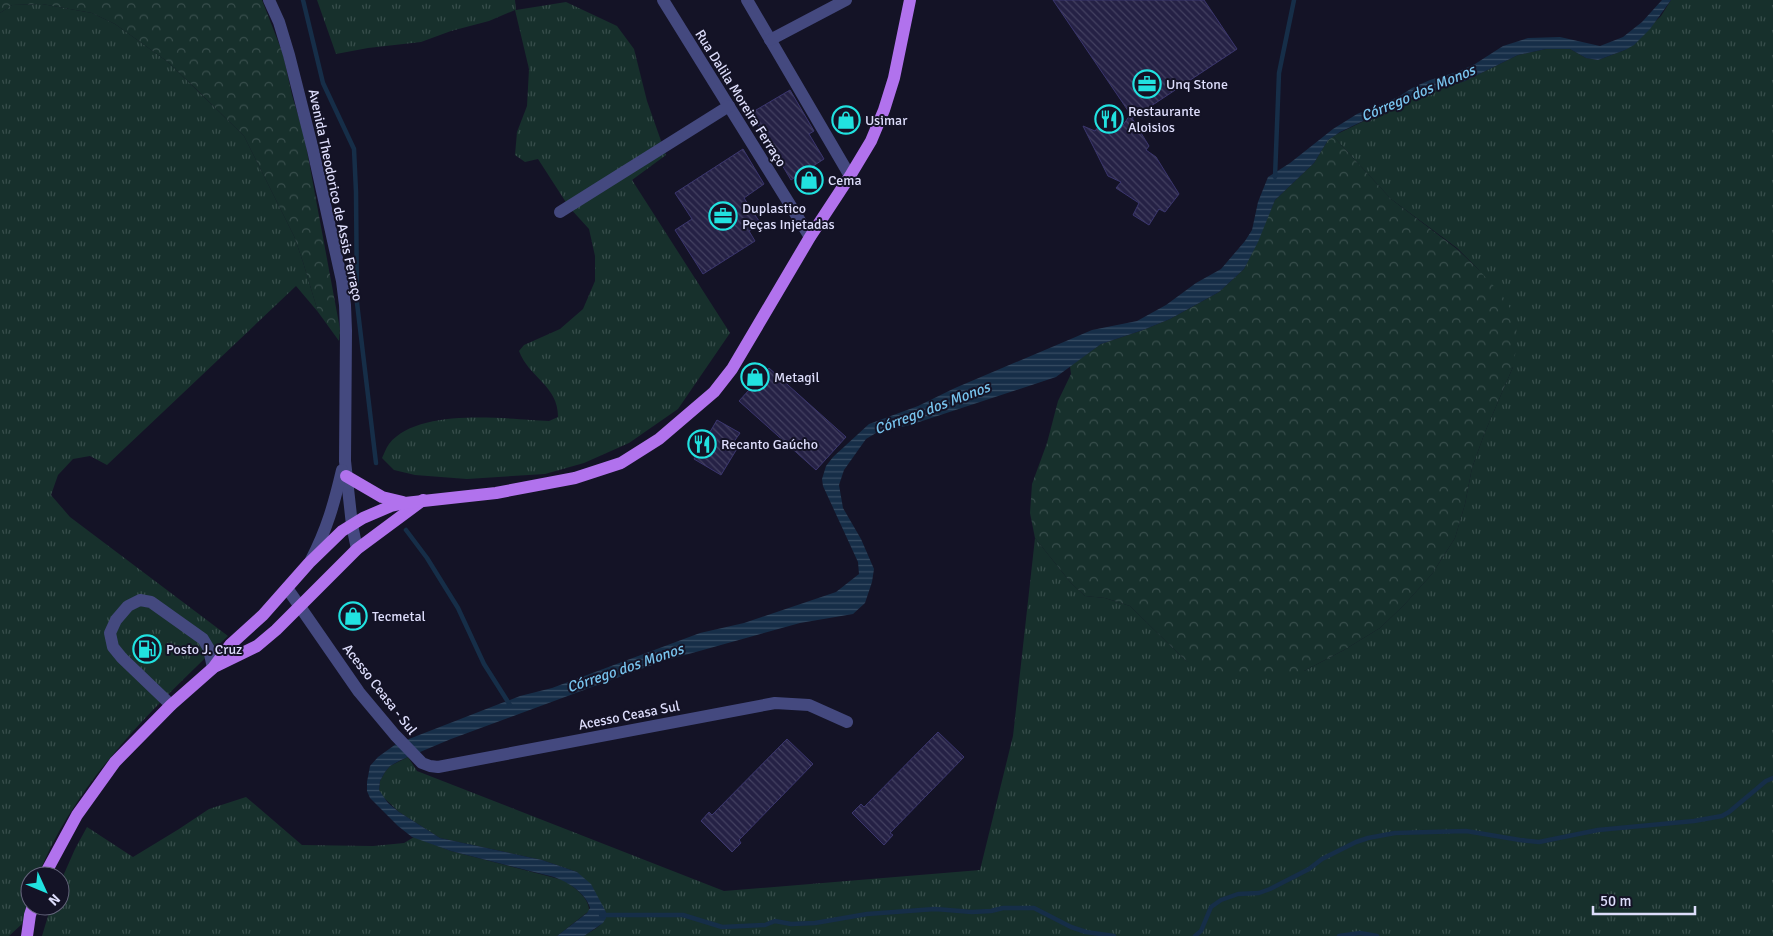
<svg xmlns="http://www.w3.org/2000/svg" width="1773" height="936" viewBox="0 0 1773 936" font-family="Signika,sans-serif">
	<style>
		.grass { fill: url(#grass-tufts) }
		.forest { fill: url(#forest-crowns) }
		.water { fill: url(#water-rules) }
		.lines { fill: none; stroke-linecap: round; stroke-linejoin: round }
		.stream { stroke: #162e48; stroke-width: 4.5 }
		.building { fill: url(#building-back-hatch); stroke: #3b366e }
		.minor { stroke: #44497f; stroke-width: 12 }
		.major { stroke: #b172ed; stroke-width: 12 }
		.labels { text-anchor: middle; stroke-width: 4; stroke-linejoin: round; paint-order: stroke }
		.poi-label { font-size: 14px; fill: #ddddfb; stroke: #141326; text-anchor: start }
		.street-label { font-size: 14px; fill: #ddddfb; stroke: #141326 }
		.water-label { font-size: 15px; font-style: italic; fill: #78c4ee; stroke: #141326 }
	</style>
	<defs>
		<pattern id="grass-tufts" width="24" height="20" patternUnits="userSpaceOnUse" patternTransform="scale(1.25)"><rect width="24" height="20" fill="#17302c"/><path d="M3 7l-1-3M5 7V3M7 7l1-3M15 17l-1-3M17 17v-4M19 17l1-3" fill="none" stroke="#384e4c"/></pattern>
		<pattern id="forest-crowns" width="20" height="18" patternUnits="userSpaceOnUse" patternTransform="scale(1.25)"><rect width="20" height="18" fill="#17302c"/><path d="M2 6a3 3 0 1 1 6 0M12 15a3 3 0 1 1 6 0" fill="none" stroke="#384e4c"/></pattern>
		<pattern id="water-rules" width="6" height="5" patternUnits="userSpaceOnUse" patternTransform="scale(1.25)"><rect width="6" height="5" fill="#162e48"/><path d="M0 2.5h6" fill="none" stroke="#374c63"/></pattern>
		<pattern id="building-back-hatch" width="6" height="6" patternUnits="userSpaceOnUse" patternTransform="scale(1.25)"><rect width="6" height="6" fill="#252145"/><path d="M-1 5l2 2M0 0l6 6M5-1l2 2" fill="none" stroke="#444161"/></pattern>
	</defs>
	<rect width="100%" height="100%" fill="#141326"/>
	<g class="grass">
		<path d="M317,0H515L516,10L566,2L617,26L634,49L647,101L666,155L632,180L730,333L678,409L629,443L584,463L545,474L467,479L415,475L394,470L382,458C384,454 386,448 389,444C418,407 507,419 549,421L558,417C558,385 529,378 519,351L524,345L560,329L583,309L595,281V256L589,229L569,207L538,159L525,162L515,155L517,132L527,106L529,69L515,10L489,21L451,31L421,42L368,48L336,54Z"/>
		<path d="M1671,0H1773V936H584C594,929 606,925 606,912L577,872L542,860L440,838L399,812L382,796L379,790L380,781L385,772L390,766L408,757L417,771L724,891L980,870L1013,736L1035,538L1071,583L1085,596L1105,598L1130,606L1186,661L1304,671L1344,650L1380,628L1404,605L1432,574L1455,538L1465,504L1472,468L1485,432L1513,367L1479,270L1457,248L1391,199L1333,136L1420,94L1465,81L1518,55L1546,49H1570L1586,58L1598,60L1625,50L1661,16Z"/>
		<path d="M42,4L92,13L115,24L168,62L244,136L294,236L303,262L318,312L296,286L107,465L90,456L73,459L58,475L51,495L70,517L228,636C155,707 76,779 38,876H30V899L22,924L9,936H0V13L12,5Z"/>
		<path d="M246,797L302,845L373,846L404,843L414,837L451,851L563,880C573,886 590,898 589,911L557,936H42L51,906H60V883L75,849L87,827L133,857L179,829L209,809Z"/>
	</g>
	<g class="forest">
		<path d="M0,0H262L283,54L292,95L304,135L340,329L339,341L318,312L303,262L294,236L244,136L195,88L168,62L115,24L92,13L42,4L12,5L0,13Z"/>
		<path d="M1333,136L1391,199L1457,249L1479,270L1502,295L1516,318L1517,343L1513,367L1485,432L1472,468L1465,504L1455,538L1432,574L1404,605L1380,628L1344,650L1304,671L1237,679L1186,661L1130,606L1105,598L1085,596L1071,583L1035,538L1030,513L1032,484L1047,443L1058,401L1071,374L1070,366L1101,344L1143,330L1170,319L1219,292L1244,269L1275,200L1314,163L1328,140Z"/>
	</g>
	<path class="water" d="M1662,0H1671L1650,29L1634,45L1625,50L1598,60L1586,58L1570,49H1546L1518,55L1465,81L1420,94L1340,132L1328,140L1314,163L1275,200L1258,242L1244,269L1219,292L1170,319L1143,330L1101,344L1056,377L910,425L876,433L866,439L844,470L839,485L843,508L861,539L874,569L872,582L865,603L853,614L800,623L660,662L451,739L401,760L390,766L385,772L380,781L379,790L388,803L399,812L440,838L542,860L577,872L591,884L606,912V918L603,923L584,936H557L587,913L590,908C586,893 568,882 554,877L451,851L412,837L398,826L370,798L367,791V782L370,766L378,757L396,744L520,696L552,688L700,633L744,623L836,592L859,574L858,562L823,486L822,479L826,466L833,457L869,424L918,406L955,388L1092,330L1137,321L1166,305L1196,283L1221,269L1245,241L1252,230L1258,202L1268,177L1290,163L1333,129L1357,114L1398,97L1412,88L1430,80L1457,72L1475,64L1503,46L1528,38L1560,37L1600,46L1623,37L1642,22Z"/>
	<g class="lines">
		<g class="stream">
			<path d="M303,0L323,83L354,149L356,192L357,303L376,463"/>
			<path d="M1275,177L1279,73L1294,0"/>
			<path d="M406,530L427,558L458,608L484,664L510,705"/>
			<path d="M601,915H683L722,927L765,925L775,921L791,924L815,923L867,914L935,909L972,912L991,911L1003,908H1034L1071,927L1086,932L1114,936"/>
			<path d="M1195,936L1201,931L1211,907L1221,900L1238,894L1259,893L1270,889L1309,869L1322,859L1356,842L1368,838L1395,833L1466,831L1520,840L1539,842L1598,830L1694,821L1722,816L1729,812L1766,781L1773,778"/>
			<path d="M1339,936L1360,933L1377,936"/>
		</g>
	</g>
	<g class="building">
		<path d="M1053,0H1204L1237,49L1133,118Z"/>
		<path d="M790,90L814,131L809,134L824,159L791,180L751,113Z"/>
		<path d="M1130,115L1149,146L1146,150L1156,157L1179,194L1165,212L1159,209L1149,225L1133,215L1139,203L1116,188L1121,182L1108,176L1083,126L1095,131L1099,126L1106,131L1110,126L1119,131Z"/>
		<path d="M743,149L764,184L744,198L761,224L749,231L755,241L703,274L675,230L692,219L675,193Z"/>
		<path d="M769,368L846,437L816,470L739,401Z"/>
		<path d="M717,420L740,433L733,443L738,447L721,475L694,459Z"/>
		<path d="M938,732L964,757L890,833L893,835L884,845L852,813L861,804L864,807Z"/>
		<path d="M787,739L813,764L739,840L741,843L732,852L701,821L709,812L712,815Z"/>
	</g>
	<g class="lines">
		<g class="minor">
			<path d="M269,0L279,22L289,55L313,150L342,281L345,305L346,331L345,461L352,525L357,549"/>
			<path d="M663,0L810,237"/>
			<path d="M747,0L850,176"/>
			<path d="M770,40L846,0"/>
			<path d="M560,212L729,106"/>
			<path d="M311,560C327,529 334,504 342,470"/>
			<path d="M287,588L359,692L395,735L422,763L430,766L438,767L775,703L809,705L847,722"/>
			<path d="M171,705L122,658L113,647L110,633L116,620L128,606L140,600L151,602L203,639L209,649L213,668"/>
		</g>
		<g class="major">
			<path d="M346,476L382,497L403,502"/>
			<path d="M216,666L257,646L276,630L357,549L423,500"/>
			<path d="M44,876L77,815L115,762L171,705L213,668L230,645L263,615L309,563L342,531L363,518L391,506L405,503L496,493L575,478L621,463L659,439L714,392L732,369L810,237L850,176L871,141L884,110L894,78L910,0"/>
			<path d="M27,936L30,915L33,906"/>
		</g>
	</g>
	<defs>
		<g id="office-ring" transform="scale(1.4375)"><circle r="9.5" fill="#141326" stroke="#21e2e0" stroke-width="1.5"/><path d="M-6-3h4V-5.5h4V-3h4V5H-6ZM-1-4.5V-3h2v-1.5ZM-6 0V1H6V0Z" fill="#21e2e0"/></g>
		<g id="restaurant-ring" transform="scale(1.4375)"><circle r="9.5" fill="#141326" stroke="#21e2e0" stroke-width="1.5"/><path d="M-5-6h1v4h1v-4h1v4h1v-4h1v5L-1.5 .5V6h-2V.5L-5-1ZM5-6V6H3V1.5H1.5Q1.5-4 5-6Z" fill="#21e2e0"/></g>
		<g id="shop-ring" transform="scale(1.4375)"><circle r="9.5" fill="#141326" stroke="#21e2e0" stroke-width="1.5"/><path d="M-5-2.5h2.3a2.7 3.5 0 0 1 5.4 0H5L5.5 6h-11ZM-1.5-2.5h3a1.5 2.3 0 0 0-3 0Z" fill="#21e2e0"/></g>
		<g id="fuel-ring" transform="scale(1.4375)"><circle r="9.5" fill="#141326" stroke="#21e2e0" stroke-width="1.5"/><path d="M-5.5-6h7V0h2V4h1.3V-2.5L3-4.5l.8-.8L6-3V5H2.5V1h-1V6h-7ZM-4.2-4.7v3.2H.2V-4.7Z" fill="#21e2e0"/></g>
	</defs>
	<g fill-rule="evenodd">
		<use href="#office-ring" x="1147" y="84"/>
		<use href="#restaurant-ring" x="1109" y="119"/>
		<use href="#shop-ring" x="846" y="120"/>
		<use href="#shop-ring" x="809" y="180"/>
		<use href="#office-ring" x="723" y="216"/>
		<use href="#shop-ring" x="755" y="377"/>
		<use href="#restaurant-ring" x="702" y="444"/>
		<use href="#shop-ring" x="353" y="616"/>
		<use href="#fuel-ring" x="147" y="649"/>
	</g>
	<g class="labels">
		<g class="poi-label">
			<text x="1166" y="89">Unq Stone</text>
			<text x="1128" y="116">Restaurante<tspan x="1128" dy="16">Aloisios</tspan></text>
			<text x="865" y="125">Usimar</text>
			<text x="828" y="185">Cema</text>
			<text x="742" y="213">Duplastico<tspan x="742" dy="16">Peças Injetadas</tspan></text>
			<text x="774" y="382">Metagil</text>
			<text x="721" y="449">Recanto Gaúcho</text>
			<text x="372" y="621">Tecmetal</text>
			<text x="166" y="654">Posto J. Cruz</text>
		</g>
		<g class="street-label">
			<text transform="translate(741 98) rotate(58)" y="5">Rua Dalila Moreira Ferraço</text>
			<text transform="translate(336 195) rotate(78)" y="5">Avenida Theodorico de Assis Ferraço</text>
			<text transform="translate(380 689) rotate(52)" y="5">Acesso Ceasa - Sul</text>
			<text transform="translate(629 715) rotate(-11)" y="5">Acesso Ceasa Sul</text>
		</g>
		<g class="water-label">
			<text transform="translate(1418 93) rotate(-23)" y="5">Córrego dos Monos</text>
			<text transform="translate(932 408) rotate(-21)" y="5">Córrego dos Monos</text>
			<text transform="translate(625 668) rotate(-19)" y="5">Córrego dos Monos</text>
		</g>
	</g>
	<g transform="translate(45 891) rotate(134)"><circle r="24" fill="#141326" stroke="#64647b"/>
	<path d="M0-4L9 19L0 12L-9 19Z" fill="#21e2e0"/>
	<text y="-8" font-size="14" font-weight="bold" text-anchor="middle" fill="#ddddfb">N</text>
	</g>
	<path d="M1593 906v8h102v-8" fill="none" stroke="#ddddfb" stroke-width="2.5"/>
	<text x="1600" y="906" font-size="15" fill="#ddddfb" stroke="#141326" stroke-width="4" paint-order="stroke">50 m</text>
</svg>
